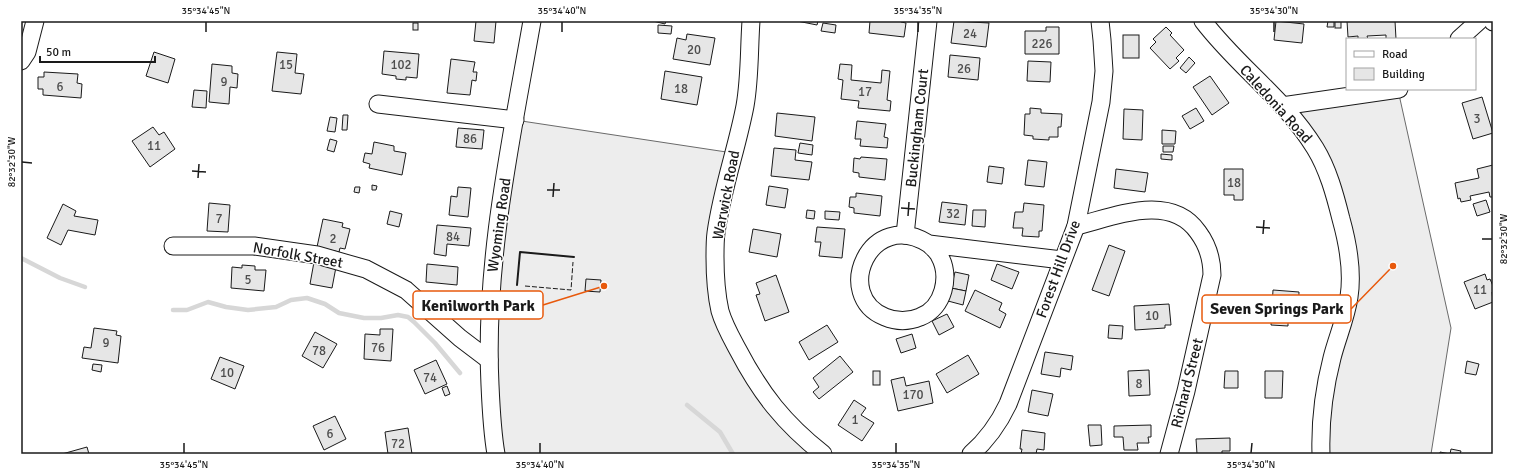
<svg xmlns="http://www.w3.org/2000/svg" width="1514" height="475" viewBox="0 0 1514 475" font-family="Signika,sans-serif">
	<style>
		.built { fill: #ededed; stroke: #6a6a6a }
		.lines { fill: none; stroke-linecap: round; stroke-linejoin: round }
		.stream { stroke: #d7d7d7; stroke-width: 4.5 }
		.building { fill: #e6e6e6; stroke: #1a1a1a }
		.minor-casing { stroke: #1a1a1a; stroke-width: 19 }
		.minor { stroke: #fff; stroke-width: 17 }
		.fence { stroke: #1a1a1a; stroke-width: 1; stroke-dasharray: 5 2; stroke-linecap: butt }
		.wall { stroke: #1a1a1a; stroke-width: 2 }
		.ticks { fill: none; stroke: #1a1a1a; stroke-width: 1.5 }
		.labels { text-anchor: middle; stroke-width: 3; stroke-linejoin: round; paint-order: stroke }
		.number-label { font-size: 13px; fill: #4d4d4d }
		.street-label { font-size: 15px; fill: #1a1a1a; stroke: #fff }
		.leader { fill: none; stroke: #e8590c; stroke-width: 1.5 }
		.callout-dot { fill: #e8590c; stroke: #fff; stroke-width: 1.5 }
		.callout { fill: #fff; stroke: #e8590c; stroke-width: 1.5 }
		.callout-label { font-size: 16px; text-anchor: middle; font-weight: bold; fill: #1a1a1a }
		.neatline { fill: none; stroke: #1a1a1a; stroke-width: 1.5 }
		.ticks-label { font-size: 10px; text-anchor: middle; fill: #1a1a1a }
	</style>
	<rect width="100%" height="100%" fill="#fff"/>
	<g class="built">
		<path d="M1398,90L1451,328L1431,454H1321L1349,297L1326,168L1282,106Z"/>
		<path d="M515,120L733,153L715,277L754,380L824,454H496L490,386Z"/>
	</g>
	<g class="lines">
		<g class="stream">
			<path d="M21,258L60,278L85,287"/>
			<path d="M173,310H187L208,302L226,307L248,310L276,307L291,300L307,298L325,304L339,313L364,318H381L398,315L408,317L414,322L435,343L460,373"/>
			<path d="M687,405L720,432L733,454"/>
		</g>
	</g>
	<g class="building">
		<path d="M476,21H496L494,43L474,41Z"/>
		<path d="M653,21H666L665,24Z"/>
		<path d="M797,21H818L817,25Z"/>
		<path d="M870,21H901V22L906,23L904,37L869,33Z"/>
		<path d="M954,21L989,23L986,47L951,43Z"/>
		<path d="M1276,21L1304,24L1302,43L1274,40Z"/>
		<path d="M1328,21H1334V27H1327Z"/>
		<rect x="1335" y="21" width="6" height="7"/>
		<path d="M1347,21H1395L1396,39H1386V35L1367,36L1368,39H1358V36L1348,37Z"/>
		<rect x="413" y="23" width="5" height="7"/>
		<path d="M823,23L836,25L835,33L821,31Z"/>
		<path d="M658,25L672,26L671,34L658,33Z"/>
		<path d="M1046,27H1059V54H1025V31H1046Z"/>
		<path d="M1166,27L1172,33L1170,35L1184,50L1176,58L1179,61L1170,69L1150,48L1156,42L1153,39Z"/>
		<path d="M687,34L715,38L710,65L673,59L677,38L686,40Z"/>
		<rect x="1123" y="35" width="16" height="23"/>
		<path d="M384,51L419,54L417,78L406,77V80L396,79V76L382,74Z"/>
		<path d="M154,52L175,59L168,83L146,76Z"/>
		<path d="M277,52L297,54L295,73L304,74L301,94L272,91Z"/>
		<path d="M950,55L980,58L978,80L948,77Z"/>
		<path d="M1189,57L1195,63L1186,73L1180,68Z"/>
		<path d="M451,59L475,62L473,72H477L476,81L472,80L470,95L447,93Z"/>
		<path d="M1028,61L1051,62L1050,82L1027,81Z"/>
		<path d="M212,64L232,66V73L238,74L237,88L230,87L229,104L209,102Z"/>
		<path d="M840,64L852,65L851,80L881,83L882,70L890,71L887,100L891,101L890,111L858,108L859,101L841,99L843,80L838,79Z"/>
		<path d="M665,71L702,77L697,105L661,99Z"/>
		<path d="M44,72L78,74L77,83L82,84L81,98L43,95V89H38V77H44Z"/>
		<path d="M1210,76L1229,103L1212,115L1193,87Z"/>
		<path d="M194,90L207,91L206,108L192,107Z"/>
		<path d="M1482,97L1493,133L1473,139L1462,103Z"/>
		<path d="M1030,108L1041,109V113L1062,114L1061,127H1058V137H1049V140L1033,139V136L1024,135L1025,114H1030Z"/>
		<path d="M1196,108L1204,121L1190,129L1182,116Z"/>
		<path d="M1124,109L1143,110L1142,140L1123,139Z"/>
		<path d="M777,113L815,117L812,141L775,136Z"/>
		<path d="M343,115H348L347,130H342Z"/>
		<path d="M330,117L337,118L335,132L327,131Z"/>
		<path d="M857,121L886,124L884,137L888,138L887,148L860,146L861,139H855Z"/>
		<path d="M153,127L159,135L164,132L175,149L150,167L132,141Z"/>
		<path d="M458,128L484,130L482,149L456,147Z"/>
		<path d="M1162,130L1176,131L1175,144H1162Z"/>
		<path d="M330,139L337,141L334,152L327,150Z"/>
		<path d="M374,142L394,146V151L406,153L402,175L369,168L370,164L363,162L365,153L372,154Z"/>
		<path d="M800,143L813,145L812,155L798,153Z"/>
		<path d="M1163,146H1174L1173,152H1163Z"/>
		<path d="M774,148L796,150L795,160L812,162L809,180L771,176Z"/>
		<path d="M1161,154L1172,155V160L1161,159Z"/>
		<path d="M861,157L887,159L885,180L859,177V173L853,172L854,158L860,159Z"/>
		<path d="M1028,160L1047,162L1044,187L1025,185Z"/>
		<path d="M1493,165V197H1490L1489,192L1470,196L1471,200L1461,202L1460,198L1458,199L1455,183L1479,178L1477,169Z"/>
		<path d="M989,166L1004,168L1002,184L987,182Z"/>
		<path d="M1116,169L1148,173L1145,192L1114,188Z"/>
		<path d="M1224,169H1243V200H1234V195H1224Z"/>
		<path d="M372,185L377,186L376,190H372Z"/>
		<path d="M769,186L788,189L785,208L766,205Z"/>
		<path d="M355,187H360L359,193L354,192Z"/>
		<path d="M458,187L471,188L468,217L449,215L451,196L457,197Z"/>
		<path d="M856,193L882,196L880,216L854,213V208L849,207L850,197H856Z"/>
		<path d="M1486,200L1490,212L1477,216L1473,204Z"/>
		<path d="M942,202L967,205L965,225L939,222Z"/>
		<path d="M209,203L230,205L228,232L207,231Z"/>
		<path d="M1024,203L1044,205L1042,231H1039V237L1022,236L1023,228H1013L1015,212H1023Z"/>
		<path d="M63,204L76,211L74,216L98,220L95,235L68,230L61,245L47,238Z"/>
		<path d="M807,210L815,211L814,219L806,218Z"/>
		<path d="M973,210H986L985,227L972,226Z"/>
		<path d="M390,211L402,214L399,227L387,224Z"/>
		<path d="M825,211L840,212L839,220L825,219Z"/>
		<path d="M323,219L343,223L342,227L350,229L345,249L340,248L339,252L317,247Z"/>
		<path d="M437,225L471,228L469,246L447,244L446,256L434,254Z"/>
		<path d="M817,227L845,229L842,258L819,256L821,242H815Z"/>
		<path d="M753,229L781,234L777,257L749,252Z"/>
		<path d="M1109,245L1125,251L1109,296L1092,290Z"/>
		<path d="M314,262L336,267L332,288L310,284Z"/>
		<path d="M427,264L458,267L457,285L426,282Z"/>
		<path d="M997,264L1019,272L1012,289L991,280Z"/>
		<path d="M242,265L255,266V270H266L264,291L231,288L232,267L242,268Z"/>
		<path d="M955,272L969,275L966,291L951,288Z"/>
		<path d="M1485,274L1487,280L1490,279L1493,286V291L1492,292L1493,302L1475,309L1464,282Z"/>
		<path d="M776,275L789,312L765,321L756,295L760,294L756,283Z"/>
		<path d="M586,279L601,280L600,292L585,291Z"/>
		<path d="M951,288L966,291L963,305L948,301Z"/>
		<path d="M975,290L1002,303L999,310L1006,314L1000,328L965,311Z"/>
		<path d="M1273,290L1299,292L1298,319H1288V326L1271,325Z"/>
		<path d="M1169,304L1171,325H1165V328L1135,330L1134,306Z"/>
		<path d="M947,314L954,327L939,335L932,321Z"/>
		<path d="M827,325L838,342L809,360L799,342Z"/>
		<path d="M1109,325L1123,326L1122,339L1108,338Z"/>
		<path d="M94,328L117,331L116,335L121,336L118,363L82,358L84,347L91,348Z"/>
		<path d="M380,329H393L391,361L364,359L365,334L380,335Z"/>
		<path d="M315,332L337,344L323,368L302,356Z"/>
		<path d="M912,334L916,348L901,353L896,339Z"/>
		<path d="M1045,352L1073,356L1071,370L1061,368L1060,377L1041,374Z"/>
		<path d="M968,355L979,374L947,393L936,374Z"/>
		<path d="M840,356L853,372L819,399L813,392L819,387L813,378Z"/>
		<path d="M220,357L244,366L235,389L211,379Z"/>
		<path d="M436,360L447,384L425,394L414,370Z"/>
		<path d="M1467,361L1479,364L1476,375L1465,373Z"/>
		<path d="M93,364L102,365L101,372L92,370Z"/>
		<path d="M1149,370L1150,395L1129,396L1128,371Z"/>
		<rect x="873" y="371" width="7" height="14"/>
		<path d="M1225,371H1238V388H1224Z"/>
		<path d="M1265,371H1283L1282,398H1265Z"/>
		<path d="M904,377L906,386L929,381L933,403L898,411L891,380Z"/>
		<path d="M447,386L450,394L445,396L442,388Z"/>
		<path d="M1032,390L1053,394L1048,416L1028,412Z"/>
		<path d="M854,400L866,408L861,415L874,423L862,441L838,425Z"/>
		<path d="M335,416L346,439L324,450L313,426Z"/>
		<path d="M1088,425H1101L1102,445L1090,446Z"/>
		<path d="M1151,425V437H1148L1149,443H1137L1138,450H1124L1123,437H1114V426Z"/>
		<path d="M408,428L412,454H388L385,432Z"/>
		<path d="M1022,430L1045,433L1044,450L1037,449L1036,454H1021L1022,449H1020Z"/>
		<path d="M1230,438V451H1222V454H1197L1196,439Z"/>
		<path d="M87,447L89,454H62Z"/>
		<path d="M1451,449L1461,451L1460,454H1440V452L1450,454Z"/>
	</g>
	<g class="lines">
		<g class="minor-casing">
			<g id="minor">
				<path d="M751,21C749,49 750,78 745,106C737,148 722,189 716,233C715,240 715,249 715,257C715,275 716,293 720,311C724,325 731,337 738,350C761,394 784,423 823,454"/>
				<path d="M1203,21C1237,66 1285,99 1315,148C1328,169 1335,195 1341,219C1348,244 1353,271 1349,297C1346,318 1337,338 1332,358C1324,389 1320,422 1321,454"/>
				<path d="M1493,21V22"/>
				<path d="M1459,39L1479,21"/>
				<path d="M21,61L27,52L35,21"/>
				<path d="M378,104L515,120"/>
				<path d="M1282,106L1399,89"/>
				<path d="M1076,226C1114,217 1170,192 1198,232C1207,244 1212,260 1212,275L1186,391L1169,454"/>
				<path d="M905,235L928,21"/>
				<path d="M929,244C933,248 937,251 939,255C951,276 944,308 920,317C908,322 897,322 885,317C832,296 870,207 929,244L1062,260"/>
				<path d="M173,246H254L317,255L366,269L406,290L460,338L489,360"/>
				<path d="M496,454C492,431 491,408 490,385C484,263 511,141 532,21"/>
				<path d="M971,454C987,440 999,423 1008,404L1076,226L1101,102L1104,71L1102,40L1100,21"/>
			</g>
		</g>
		<use href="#minor" class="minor"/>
		<path class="fence" d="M525,286L571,290L573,262"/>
		<path class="wall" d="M517,285L520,252L574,257"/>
	</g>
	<path class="ticks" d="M206,32V22M562,32V22M918,32V22M1274,32V22M22,162L32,163M192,171L206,172M198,178L199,164M547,190H560M553,197L554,183M901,208L915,209M908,216L909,202M1256,227L1270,228M1263,234L1264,220M1482,239H1492M184,453V443M540,453V443M896,453V443M1251,453L1252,443"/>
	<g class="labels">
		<g class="number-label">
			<text x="970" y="38">24</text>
			<text x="1042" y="48">226</text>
			<text x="694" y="54">20</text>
			<text x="286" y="69">15</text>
			<text x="401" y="69">102</text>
			<text x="964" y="73">26</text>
			<text x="224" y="86">9</text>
			<text x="60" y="91">6</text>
			<text x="681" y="93">18</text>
			<text x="865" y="96">17</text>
			<text x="1477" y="123">3</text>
			<text x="470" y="143">86</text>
			<text x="154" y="150">11</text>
			<text x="1234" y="187">18</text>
			<text x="953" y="218">32</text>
			<text x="219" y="223">7</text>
			<text x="453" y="241">84</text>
			<text x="333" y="243">2</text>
			<text x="248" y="284">5</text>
			<text x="1480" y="294">11</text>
			<text x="1152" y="320">10</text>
			<text x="106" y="347">9</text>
			<text x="378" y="352">76</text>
			<text x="319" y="355">78</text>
			<text x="227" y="377">10</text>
			<text x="430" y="382">74</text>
			<text x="1139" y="388">8</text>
			<text x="913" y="399">170</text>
			<text x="855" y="424">1</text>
			<text x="330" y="438">6</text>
			<text x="398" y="448">72</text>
		</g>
		<g class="street-label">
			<text transform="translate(1276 104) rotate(48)" y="5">Caledonia Road</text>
			<text transform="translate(917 128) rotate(-84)" y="5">Buckingham Court</text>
			<text transform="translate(726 195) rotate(-79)" y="5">Warwick Road</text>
			<text transform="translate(499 225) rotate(-82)" y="5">Wyoming Road</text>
			<text transform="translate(298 255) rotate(10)" y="5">Norfolk Street</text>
			<text transform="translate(1058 269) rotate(-70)" y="5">Forest Hill Drive</text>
			<text transform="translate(1187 383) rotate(-76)" y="5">Richard Street</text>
		</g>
	</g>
	<path class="leader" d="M604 286L543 305M1393 266L1351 309"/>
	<g class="callout-dot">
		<circle cx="604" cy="286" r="4"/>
		<circle cx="1393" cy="266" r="4"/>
	</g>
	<g class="callout">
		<rect x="413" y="291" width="130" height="28" rx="4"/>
		<rect x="1202" y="295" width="149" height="28" rx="4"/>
	</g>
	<g class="callout-label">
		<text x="478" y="311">Kenilworth Park</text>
		<text x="1277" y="314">Seven Springs Park</text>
	</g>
	<rect width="1514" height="475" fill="none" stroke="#ffffff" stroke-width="44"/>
	<rect x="1346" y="38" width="130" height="52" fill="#ffffff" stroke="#a3a3a3"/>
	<rect x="1354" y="51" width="20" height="6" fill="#ffffff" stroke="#a3a3a3"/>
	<text x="1382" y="58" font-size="12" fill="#1a1a1a">Road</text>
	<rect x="1354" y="68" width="20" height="12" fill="#e6e6e6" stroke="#a3a3a3"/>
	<text x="1382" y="78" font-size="12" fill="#1a1a1a">Building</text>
	<path d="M40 56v6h115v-6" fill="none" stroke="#1a1a1a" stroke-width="2"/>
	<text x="46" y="56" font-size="12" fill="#1a1a1a" stroke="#ffffff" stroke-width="3" paint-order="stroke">50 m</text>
	<rect x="22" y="22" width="1470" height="431" class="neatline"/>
	<g class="ticks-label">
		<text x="206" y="14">35°34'45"N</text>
		<text x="562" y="14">35°34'40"N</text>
		<text x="918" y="14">35°34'35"N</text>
		<text x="1274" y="14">35°34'30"N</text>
		<text transform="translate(11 162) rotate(-90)" y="4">82°32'30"W</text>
		<text transform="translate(1503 239) rotate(-90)" y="4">82°32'30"W</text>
		<text x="184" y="468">35°34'45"N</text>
		<text x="540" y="468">35°34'40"N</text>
		<text x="896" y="468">35°34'35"N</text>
		<text x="1251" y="468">35°34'30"N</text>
	</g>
</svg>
